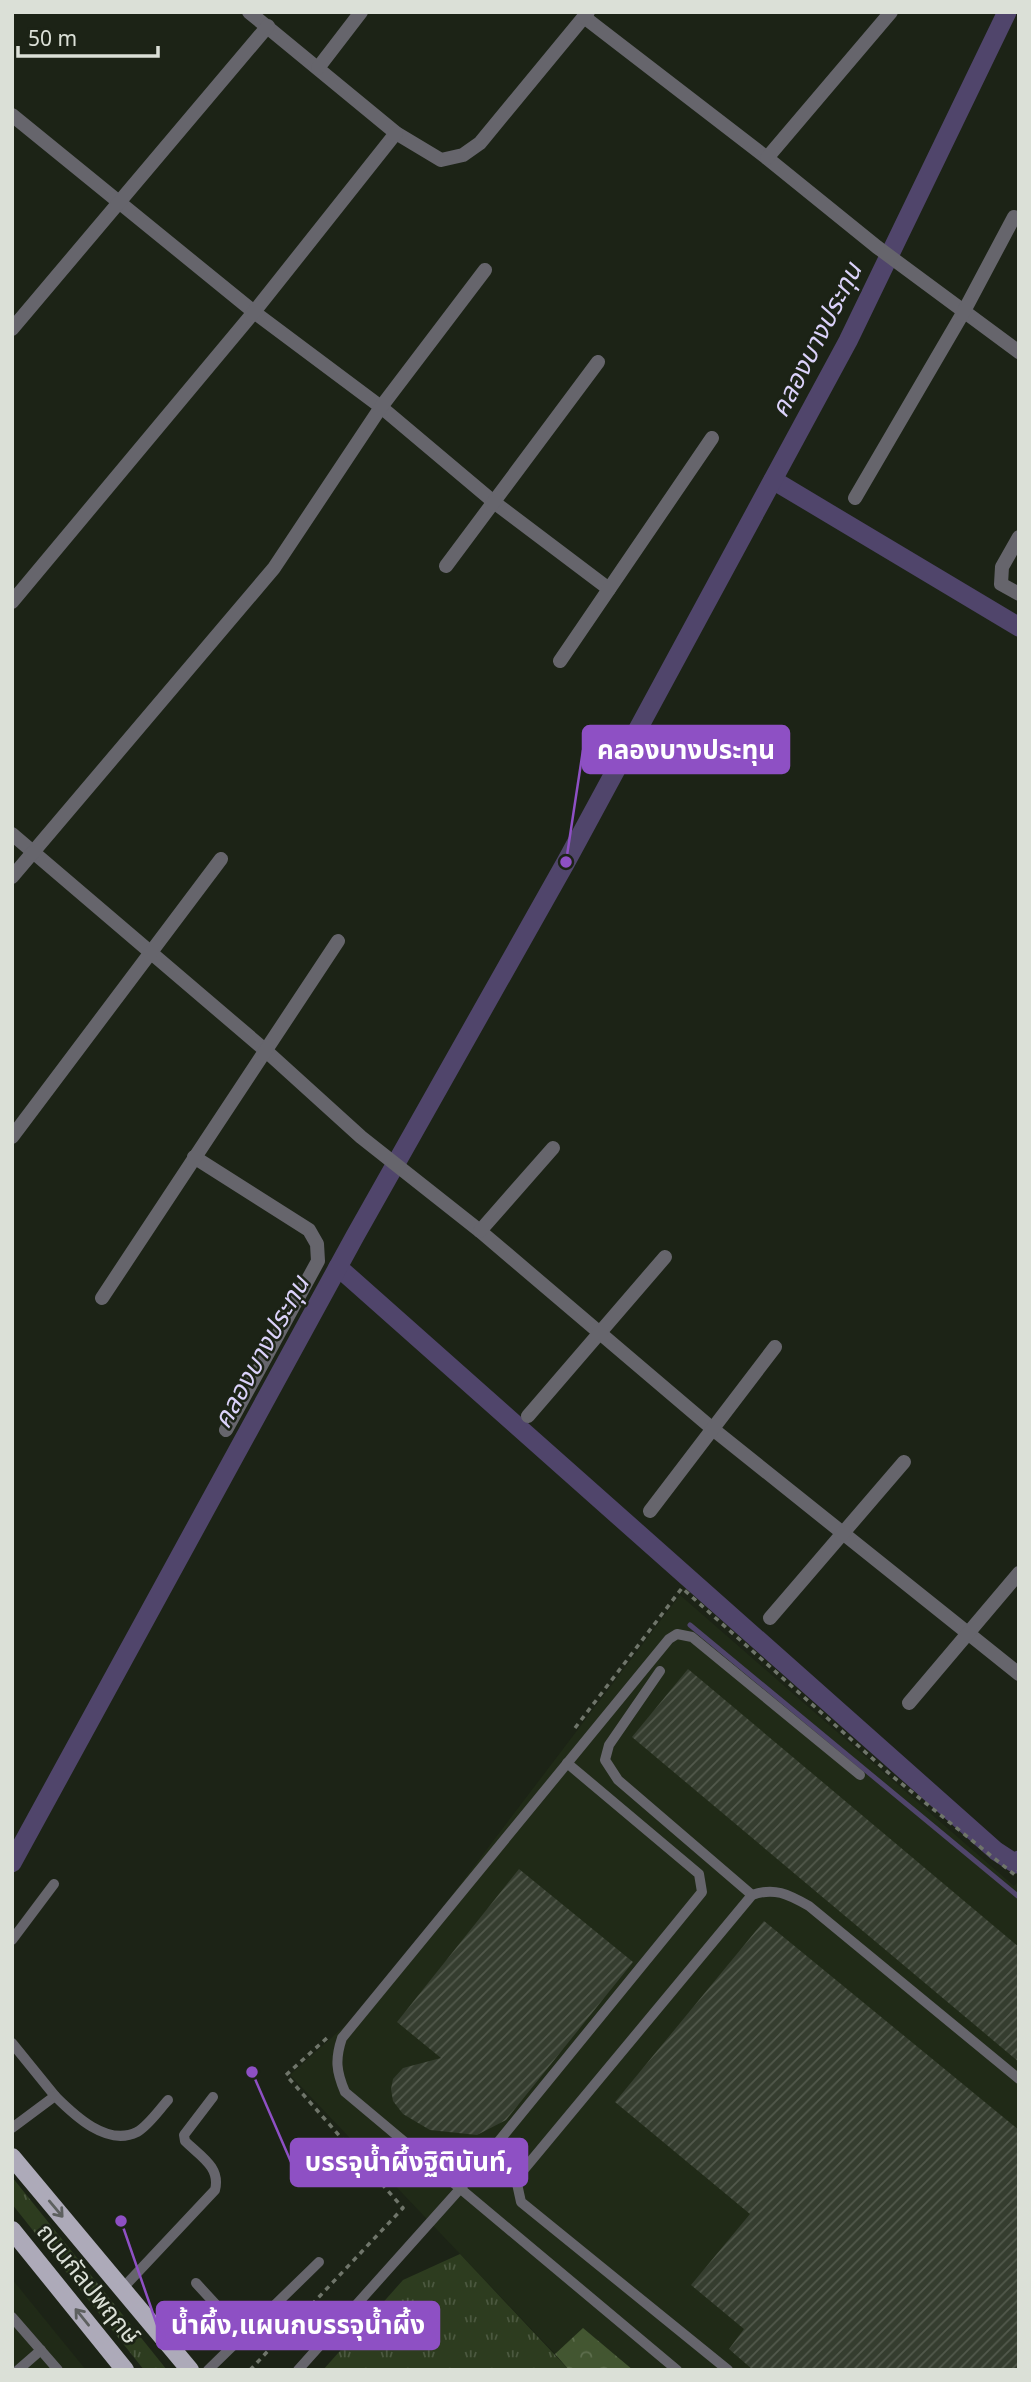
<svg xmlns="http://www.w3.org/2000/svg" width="1031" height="2382" viewBox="0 0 1031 2382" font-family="'Noto Sans','Noto Sans Thai',sans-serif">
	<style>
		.built { fill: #202a17 }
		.grass { fill: url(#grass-tufts) }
		.forest { fill: url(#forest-crowns) }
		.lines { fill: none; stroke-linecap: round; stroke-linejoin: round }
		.stream { stroke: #50456b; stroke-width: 5 }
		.canal { stroke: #50456b; stroke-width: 19 }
		.building { fill: url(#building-hatch) }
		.path { stroke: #6f756a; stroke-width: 3.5; stroke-dasharray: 5 5; stroke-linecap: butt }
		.service { stroke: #66656c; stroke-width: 10 }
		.minor { stroke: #66656c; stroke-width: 14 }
		.primary { stroke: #adaab9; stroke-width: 18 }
		.oneway { stroke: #5d605f }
		.labels { text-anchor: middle; stroke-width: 5; stroke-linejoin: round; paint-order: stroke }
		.street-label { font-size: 24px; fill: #dbe0d7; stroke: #1c2316 }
		.water-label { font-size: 26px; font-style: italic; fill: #dbd2fa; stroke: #1c2316 }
		.leader { fill: none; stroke: #8e50c4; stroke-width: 2.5 }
		.callout-dot { fill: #8e50c4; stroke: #1c2316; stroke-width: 2.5 }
		.callout { fill: #8e50c4; stroke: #8e50c4; stroke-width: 2.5 }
		.callout-label { font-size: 26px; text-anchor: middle; font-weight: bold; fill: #fff }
	</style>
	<defs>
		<pattern id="grass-tufts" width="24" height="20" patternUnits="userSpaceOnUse" patternTransform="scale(1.75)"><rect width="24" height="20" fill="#2d3c1f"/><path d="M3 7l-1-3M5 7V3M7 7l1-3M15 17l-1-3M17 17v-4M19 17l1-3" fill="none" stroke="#4b583f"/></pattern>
		<pattern id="forest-crowns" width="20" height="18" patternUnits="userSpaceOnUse" patternTransform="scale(1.75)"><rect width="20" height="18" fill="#435631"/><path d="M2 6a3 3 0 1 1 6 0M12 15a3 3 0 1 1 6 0" fill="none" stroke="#5e6e4e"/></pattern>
		<pattern id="building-hatch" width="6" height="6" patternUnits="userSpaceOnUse" patternTransform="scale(1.75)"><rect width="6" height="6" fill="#353d2f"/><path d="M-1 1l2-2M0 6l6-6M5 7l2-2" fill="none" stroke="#52594c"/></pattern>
	</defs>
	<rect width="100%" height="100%" fill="#1c2316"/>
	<g class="built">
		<path d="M680,1595L1014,1886L1019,1881V2370H633L583,2329L555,2354L290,2075L370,2003Z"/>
		<path d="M12,2279L86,2370H12Z"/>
	</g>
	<g class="grass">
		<path d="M12,2177L167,2370H144L12,2204Z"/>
		<path d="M460,2254L569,2370H323L403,2280Z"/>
	</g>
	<path class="forest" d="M583,2328L633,2370H569L555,2354Z"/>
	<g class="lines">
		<path class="stream" d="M690,1625L1019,1897"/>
		<g class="canal">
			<path d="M773,480L1019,627"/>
			<path d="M338,1267L996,1851L1016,1864L1019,1860"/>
			<path d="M12,1863L355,1236L566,862L848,341L1007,12"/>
		</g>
	</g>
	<g class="building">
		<path d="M688,1669L1019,1947V2062L632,1737Z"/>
		<path d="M519,1869L633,1962L506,2120L477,2135L430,2130L403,2114L393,2101L391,2089L393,2079L403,2068L441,2058L397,2022Z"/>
		<path d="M764,1921L1019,2130V2370H753L729,2349L744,2329L691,2285L750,2214L615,2102Z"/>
	</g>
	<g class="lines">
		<g class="path">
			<path d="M575,1728L682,1588L892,1776L1015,1875L1019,1870"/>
			<path d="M250,2370L403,2208L286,2075L328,2037"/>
		</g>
		<g class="service">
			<path d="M660,1671L609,1745L605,1760L618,1780L752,1895"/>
			<path d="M12,1940L54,1884"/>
			<path d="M12,2043L55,2096"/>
			<path d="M12,2128L55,2096C74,2115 107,2147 137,2132C148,2126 159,2110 168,2100"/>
			<path d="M196,2283L243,2334"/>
			<path d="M122,2289L215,2190C221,2167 200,2156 185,2141L184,2135L213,2097"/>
			<path d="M12,2317L58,2370"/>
			<path d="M18,2370L41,2350"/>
			<path d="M208,2370L319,2262"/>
			<path d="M298,2370L459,2190L702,1892L699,1874L567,1763"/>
			<path d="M677,2370L345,2092C336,2071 335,2059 342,2038L669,1639L677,1634L692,1637L860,1775"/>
			<path d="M728,2370L521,2202L516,2179L752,1895C774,1887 788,1894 809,1906L1019,2079"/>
		</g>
		<g class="minor">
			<path d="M249,12L396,133L441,160L463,155L480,143L588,12"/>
			<path d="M584,17L767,158L877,247L1019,352"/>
			<path d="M318,68L361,12"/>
			<path d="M12,115L254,312L381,407L495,503L609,589"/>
			<path d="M767,158L891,12"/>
			<path d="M12,329L268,26"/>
			<path d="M855,498L963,313L1014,217"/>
			<path d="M1019,537L1002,567L1001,584L1019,594"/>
			<path d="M446,566L598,362"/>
			<path d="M12,602L254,312L396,133"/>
			<path d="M560,661L712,438"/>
			<path d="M12,834L265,1050L361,1137L480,1231L714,1430L1019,1674"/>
			<path d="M12,877L274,568L381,407L485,270"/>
			<path d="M12,1137L221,859"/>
			<path d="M194,1157L309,1230L317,1244L318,1261L226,1430"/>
			<path d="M480,1231L553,1148"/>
			<path d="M102,1298L338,941"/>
			<path d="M528,1416L665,1257"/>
			<path d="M650,1511L775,1347"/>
			<path d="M770,1618L904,1462"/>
			<path d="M909,1703L1019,1573"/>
		</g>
		<g class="primary">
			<path d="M12,2157L190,2370"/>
			<path d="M12,2230L125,2370"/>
		</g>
	</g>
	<defs><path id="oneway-shaft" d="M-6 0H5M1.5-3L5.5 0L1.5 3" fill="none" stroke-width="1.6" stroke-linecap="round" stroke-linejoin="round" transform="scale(1.75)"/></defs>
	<g class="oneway">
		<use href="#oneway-shaft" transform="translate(56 2209) rotate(50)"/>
		<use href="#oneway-shaft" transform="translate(82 2317) rotate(-129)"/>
	</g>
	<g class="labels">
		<g class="street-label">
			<text transform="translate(88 2284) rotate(51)" y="8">ถนนกัลปพฤกษ์</text>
		</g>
		<g class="water-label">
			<text transform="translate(816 340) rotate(-63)" y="9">คลองบางประทุน</text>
			<text transform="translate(261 1352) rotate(-61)" y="9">คลองบางประทุน</text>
		</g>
	</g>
	<path class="leader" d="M566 862L583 750M252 2072L291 2162M121 2221L157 2325"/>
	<g class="callout-dot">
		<circle cx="566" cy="862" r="7"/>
		<circle cx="252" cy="2072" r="7"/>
		<circle cx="121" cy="2221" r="7"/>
	</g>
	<g class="callout">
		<rect x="583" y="726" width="206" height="47" rx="7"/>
		<rect x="291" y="2139" width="236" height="47" rx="7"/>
		<rect x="157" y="2302" width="282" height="47" rx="7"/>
	</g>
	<g class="callout-label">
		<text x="686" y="759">คลองบางประทุน</text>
		<text x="409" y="2171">บรรจุน้ำผึ้งฐิตินันท์,</text>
		<text x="298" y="2334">น้ำผึ้ง,แผนกบรรจุน้ำผึ้ง</text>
	</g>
	<rect width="1031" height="2382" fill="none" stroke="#dbe0d7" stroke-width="28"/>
	<path d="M18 46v10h140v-10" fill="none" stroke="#dbe0d7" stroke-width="3.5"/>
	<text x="28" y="46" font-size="21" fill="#dbe0d7" stroke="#1c2316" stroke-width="5" paint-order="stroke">50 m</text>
</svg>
